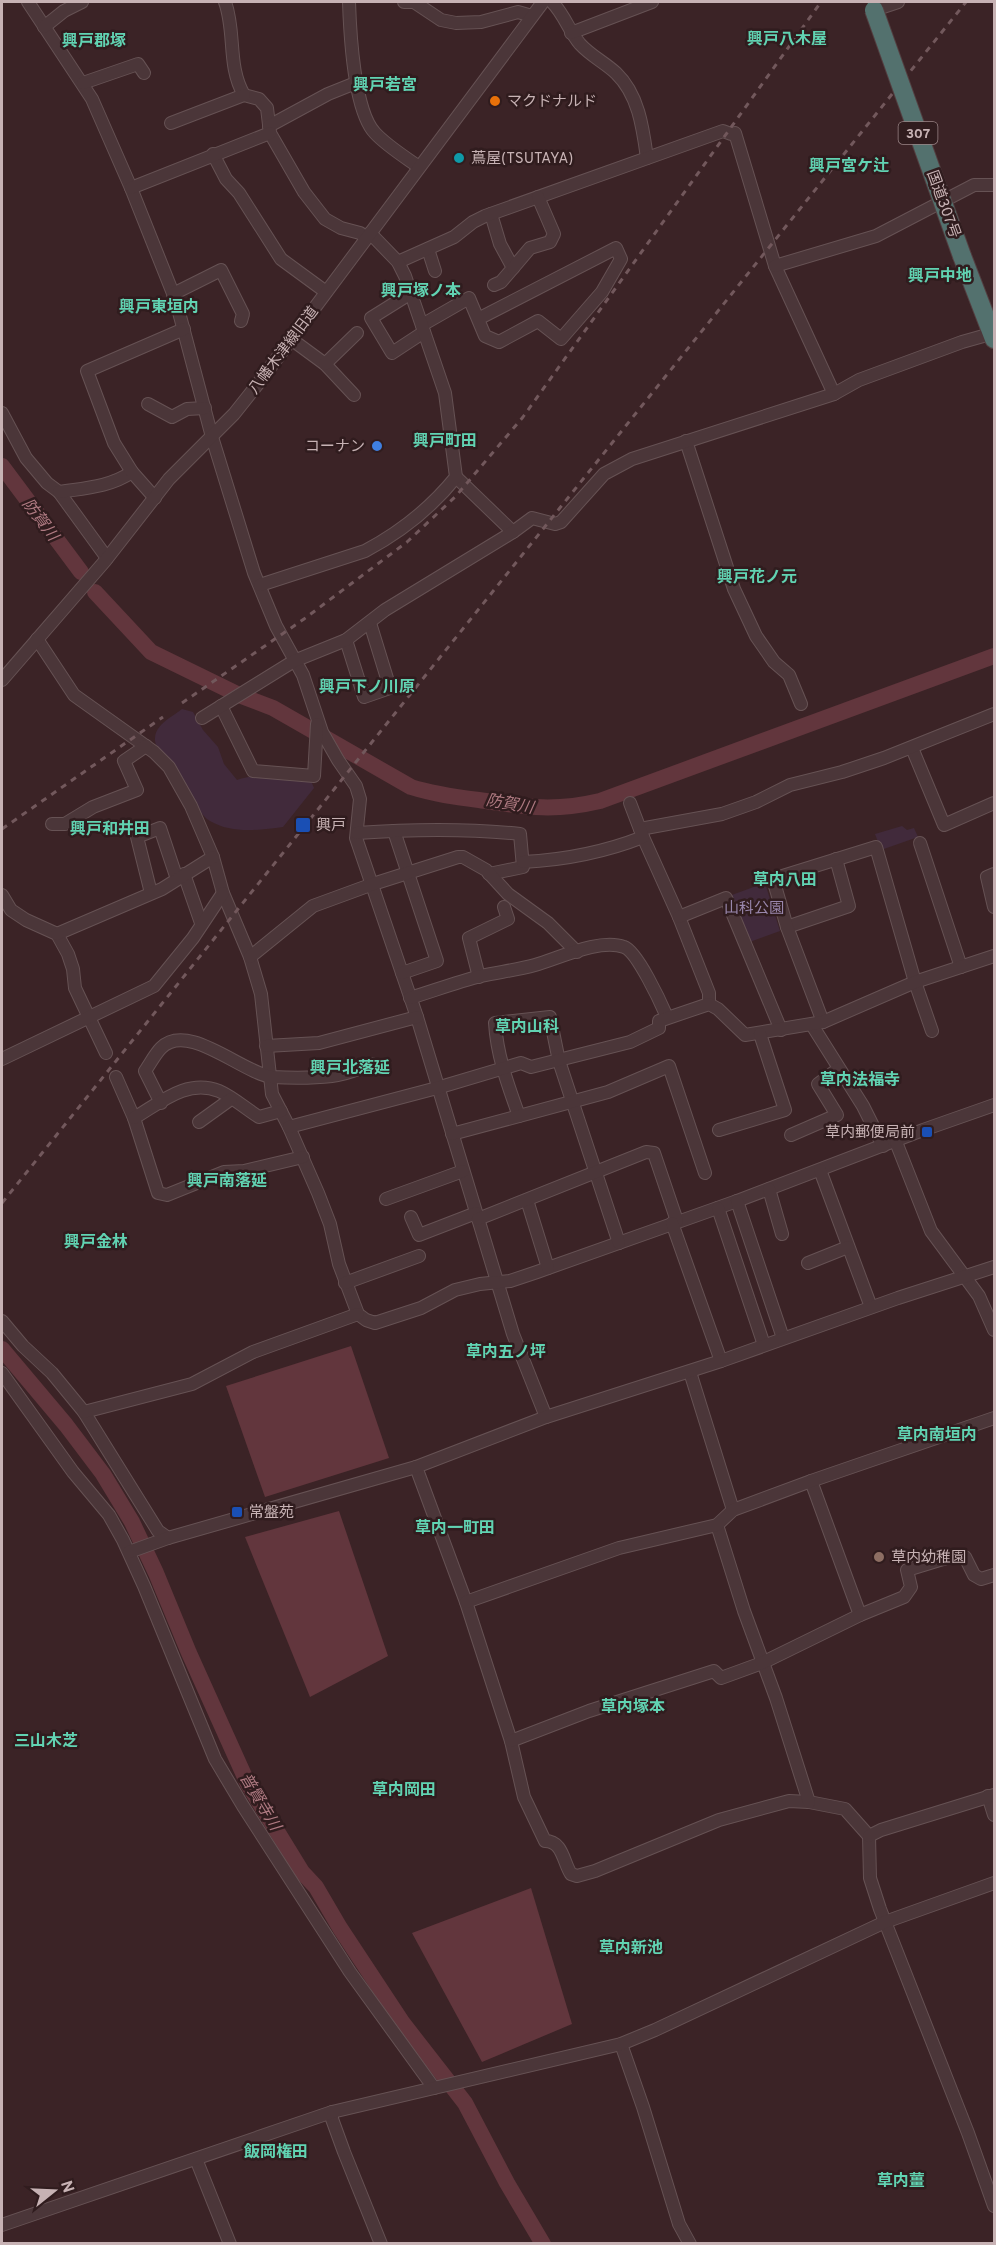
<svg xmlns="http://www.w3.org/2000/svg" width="996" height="2245" viewBox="0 0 996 2245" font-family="Overpass,'Noto Sans JP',sans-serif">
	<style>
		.green { fill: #412a3b }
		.water { fill: #62363d }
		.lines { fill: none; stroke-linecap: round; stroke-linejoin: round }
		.river { stroke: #62363d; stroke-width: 16 }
		.minor-casing { stroke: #665254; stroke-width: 14 }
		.highway-casing { stroke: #533f41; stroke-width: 20 }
		.minor { stroke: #4b3639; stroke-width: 12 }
		.highway { stroke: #53716e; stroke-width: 18 }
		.rail { stroke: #72585c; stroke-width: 3; stroke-dasharray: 6 6; stroke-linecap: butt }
		.highway-bridge-casing { stroke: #533f41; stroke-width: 20; stroke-linecap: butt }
		.highway-bridge { stroke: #53716e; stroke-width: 18 }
		.food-dot { fill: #e8710a; stroke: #301c1e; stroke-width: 2 }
		.culture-dot { fill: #0f9aa8; stroke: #301c1e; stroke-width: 2 }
		.shop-dot { fill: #3f7fe0; stroke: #301c1e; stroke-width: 2 }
		.transit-dot { fill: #1a4fb4; stroke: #301c1e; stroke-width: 2 }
		.education-dot { fill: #8d6e63; stroke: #301c1e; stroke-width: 2 }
		.labels { text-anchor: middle; stroke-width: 5; stroke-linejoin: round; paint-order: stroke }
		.shield { fill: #301c1e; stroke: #9a8587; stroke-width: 1.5 }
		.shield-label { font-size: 14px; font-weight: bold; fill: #c7b2b4 }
		.poi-label { font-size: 15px; fill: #c7b2b4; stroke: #301c1e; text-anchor: start }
		.street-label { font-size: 15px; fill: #c7b2b4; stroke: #301c1e }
		.park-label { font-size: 15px; fill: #9987ad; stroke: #301c1e }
		.neighbourhood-label { font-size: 16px; font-weight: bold; fill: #61d3b2; stroke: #301c1e }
		.water-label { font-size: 16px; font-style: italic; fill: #af7a82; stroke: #301c1e }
	</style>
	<rect width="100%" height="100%" fill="#3b2326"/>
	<g class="green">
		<path d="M182,709L193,712L203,730L218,747L224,764L237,780C258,772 289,776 311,781L314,788L283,827C259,830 232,834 210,821C194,811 184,779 173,763C168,754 154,750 155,738C156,724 172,717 182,709Z"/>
		<path d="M902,826L907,830L914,828L918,837L881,850L875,834Z"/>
		<path d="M765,883L780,931L747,943L729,896Z"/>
	</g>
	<g class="water">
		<path d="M351,1346L389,1458L265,1497L226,1386Z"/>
		<path d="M339,1511L388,1656L310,1697L245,1537Z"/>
		<path d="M531,1888L572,2024L482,2062L412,1933Z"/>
	</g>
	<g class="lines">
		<g class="river">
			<path d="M2,466L81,572"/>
			<path d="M95,592L151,652L239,695L273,708L411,787C433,794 456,797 479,800C526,807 553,812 600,801L994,656"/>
			<path d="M2,1349L66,1425L103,1474L132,1522L156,1573L189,1653L248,1784L302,1872L316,1887L340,1928L402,2022L465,2103L507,2183L543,2244"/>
		</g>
		<g class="minor-casing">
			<g id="minor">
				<path d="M28,2L92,99L131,188L176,301L212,437L254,573L276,626L303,675L322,732L338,760L356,786L360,799L356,838L417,1017L513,1334L546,1417"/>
				<path d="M225,2C236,32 227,66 244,95L259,99L267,108L270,133L304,192L325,219L341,228L360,233L366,238"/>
				<path d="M349,2C350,32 354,111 375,133C387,146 405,157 419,167"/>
				<path d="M404,2H414L441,20L456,23L481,22L518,12L532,16"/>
				<path d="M552,2C564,14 569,31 580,44C591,56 604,62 616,73C639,95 643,129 647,158"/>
				<path d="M874,10L898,2"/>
				<path d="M44,27L64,11L82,2"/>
				<path d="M571,33L652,2"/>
				<path d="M83,83L138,64L144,73"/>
				<path d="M171,123L244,95"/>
				<path d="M269,126L328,94L358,82"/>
				<path d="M213,154L226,179L239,193L281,259L326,292"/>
				<path d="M131,188L270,133"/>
				<path d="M491,214L500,244L513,268L501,282L494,285"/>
				<path d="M428,249L435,271"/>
				<path d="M398,262L454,237L473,222L485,216L723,131L731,134L735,133L775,266L834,394"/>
				<path d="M775,266L876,236L974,185H994"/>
				<path d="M513,268L530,248L550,242L554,234L538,197"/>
				<path d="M411,293L371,318L392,353L424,332"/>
				<path d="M173,294L221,270L243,314L241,321"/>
				<path d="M422,325L469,298L485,336L499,342L538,321L561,339L602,292L621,259L616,248L478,319"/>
				<path d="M291,339L325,364L354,395"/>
				<path d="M325,364L357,333"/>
				<path d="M148,404L172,417L187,409L205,408"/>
				<path d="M2,413L26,458L47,483L59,492L107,558"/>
				<path d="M686,441L734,589L756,636L774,662L789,675L801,704"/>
				<path d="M456,477L513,532"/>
				<path d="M59,492C85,488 110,487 132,472"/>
				<path d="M155,498L132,472L114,443L87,371L184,329"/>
				<path d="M260,585L365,551C399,533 431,508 456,477L445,393L405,276L398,262L370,233"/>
				<path d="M37,639L74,695L154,752L169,767L191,806L213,857L223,893L250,957L261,994L272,1094L289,1127L318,1193L330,1224L339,1264L358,1314L366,1320L375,1323L421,1308L455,1290L480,1284L510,1281L537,1272L737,1201L923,1130L994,1105"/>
				<path d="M346,640L364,697L390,688L370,623"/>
				<path d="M2,680L105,561L169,479L234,414L257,385L543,2"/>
				<path d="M221,706L253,771L314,776L317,724"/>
				<path d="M202,718L294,661L346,640L385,610L513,532L532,518L555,524L561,522L604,474L632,459L834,394L859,380L962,342L994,333"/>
				<path d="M912,748L944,825L994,803"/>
				<path d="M52,824H65L93,807L137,790L124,761L146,746"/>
				<path d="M640,829L722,814L756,802L790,785L842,772L884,758L994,714"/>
				<path d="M394,831L437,961L402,973"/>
				<path d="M357,833C412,829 465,828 520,834L523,867L489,874"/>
				<path d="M643,837L679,917L709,993V1004"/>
				<path d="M920,843L961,967"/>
				<path d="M523,862C563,860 605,852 643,837L630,803"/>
				<path d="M184,874L201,923"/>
				<path d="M994,874L987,877L994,907"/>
				<path d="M151,893L137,837L160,828L177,879"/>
				<path d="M2,895L11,910L26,920L57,934L68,954L73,969L75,988L106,1053"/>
				<path d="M679,917L726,898L781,1030"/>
				<path d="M787,927L849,906L836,859"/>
				<path d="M57,934L162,889L213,857"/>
				<path d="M250,957L313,906L373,884L458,857H463L486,870L508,894L548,923L577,952"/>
				<path d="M479,977L469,938L508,919L504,907"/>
				<path d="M410,998C433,991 457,982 481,976C499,972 517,970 535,965C559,958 600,938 624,947C637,951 661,1003 667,1017"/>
				<path d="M823,1022L787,927L773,879L876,847L915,982L932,1031"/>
				<path d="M812,1025L863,1106L883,1146"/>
				<path d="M266,1046L319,1043L417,1017"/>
				<path d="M2,1059L154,986L193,938L223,893"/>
				<path d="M116,1077L134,1118L158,1193L167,1195L224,1172L244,1171L303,1157"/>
				<path d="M161,1103L145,1071C150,1064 155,1054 161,1048C188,1021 242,1073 272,1077C291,1078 314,1078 332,1076C346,1075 360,1068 372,1064"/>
				<path d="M519,1116C508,1085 497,1056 495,1023L550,1017L559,1061L619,1243"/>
				<path d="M134,1118C160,1103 187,1078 219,1091C233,1097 246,1109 259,1117L281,1111"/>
				<path d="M199,1122L231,1099"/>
				<path d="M289,1127L437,1088L521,1063L531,1067L630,1042L659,1028V1021L709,1004L718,1009L745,1035L823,1022L915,982L994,956"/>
				<path d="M719,1130L785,1110L760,1034"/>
				<path d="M452,1134L608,1092L669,1066L705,1173"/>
				<path d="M791,1135L837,1115L818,1084L838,1069"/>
				<path d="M896,1142L931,1231L979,1296L994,1330"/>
				<path d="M820,1170L871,1307"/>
				<path d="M769,1189L782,1234"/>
				<path d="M386,1199L463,1171"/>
				<path d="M527,1200L548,1268"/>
				<path d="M737,1201L783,1338"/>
				<path d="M718,1208L764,1345"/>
				<path d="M411,1217L419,1235L476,1213"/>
				<path d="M478,1219L646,1152L654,1153L677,1221"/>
				<path d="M672,1223L721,1361"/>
				<path d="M808,1263L848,1247"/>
				<path d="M345,1283L419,1256"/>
				<path d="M2,1321L23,1346L52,1373L84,1412L158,1531L168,1538"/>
				<path d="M690,1372L733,1510"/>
				<path d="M2,1373L73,1472L109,1515L123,1540L144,1586L215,1759L243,1806L350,1972L434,2088"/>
				<path d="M84,1412L192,1384L253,1352L358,1314"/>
				<path d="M416,1467L466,1602L511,1741L524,1797L545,1841C563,1841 563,1862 571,1874L577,1876L595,1871L719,1820L789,1801L809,1802L845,1809L869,1836L870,1878L880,1909L968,2133L994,2206"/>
				<path d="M811,1481L860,1615"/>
				<path d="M717,1525L744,1611L776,1698L809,1802"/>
				<path d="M129,1552L168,1538L416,1467L546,1417L721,1361L898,1298L994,1267"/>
				<path d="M466,1602L619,1548L717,1525L733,1510L811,1481L994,1418"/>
				<path d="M511,1741L589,1711L714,1671L721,1678L762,1663L860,1615L904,1597L911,1587L907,1570L956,1555L965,1557L974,1575L981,1579L994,1575"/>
				<path d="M988,1796L994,1815"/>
				<path d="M869,1836L881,1830L994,1795"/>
				<path d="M621,2044L643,2107L679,2224L690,2244"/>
				<path d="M332,2112V2119L344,2152L381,2244"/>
				<path d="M196,2159L230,2244"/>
				<path d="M2,2225L332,2112L621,2044L655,2030L885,1922L994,1883"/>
			</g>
		</g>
		<g class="highway-casing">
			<path id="highway" d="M962,256L994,339"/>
		</g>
		<use href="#minor" class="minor"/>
		<use href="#highway" class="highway"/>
		<g class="rail">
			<path d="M182,703L304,619L407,542L456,496L523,417L821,2"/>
			<path d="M2,829L163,717"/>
			<path d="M2,1203L966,2"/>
		</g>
		<g class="highway-bridge-casing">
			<path id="highway-bridge" d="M874,10L962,256"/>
		</g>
		<use href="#highway-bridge" class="highway-bridge"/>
	</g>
	<circle class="food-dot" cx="495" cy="101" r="6"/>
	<circle class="culture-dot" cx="459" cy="158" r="6"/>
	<circle class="shop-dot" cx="377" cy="446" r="6"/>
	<g class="transit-dot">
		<rect x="295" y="817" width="16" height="16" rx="3"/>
		<rect x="921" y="1126" width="12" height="12" rx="3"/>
		<rect x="231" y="1506" width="12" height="12" rx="3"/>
	</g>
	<circle class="education-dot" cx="879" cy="1557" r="6"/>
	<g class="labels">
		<rect class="shield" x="898.5" y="122" width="39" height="22" rx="4.5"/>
		<g class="shield-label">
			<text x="918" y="138">307</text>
		</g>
		<g class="poi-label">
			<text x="507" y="106">マクドナルド</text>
			<text x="471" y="163">蔦屋(TSUTAYA)</text>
			<text x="365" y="451" text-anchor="end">コーナン</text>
			<text x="316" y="830">興戸</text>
			<text x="915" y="1137" text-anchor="end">草内郵便局前</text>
			<text x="249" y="1517">常盤苑</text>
			<text x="891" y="1562">草内幼稚園</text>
		</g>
		<g class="street-label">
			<text transform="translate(944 204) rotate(70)" y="5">国道307号</text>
			<text transform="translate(283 350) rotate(-53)" y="5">八幡木津線旧道</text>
		</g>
		<g class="park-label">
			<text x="754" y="913">山科公園</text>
		</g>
		<g class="neighbourhood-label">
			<text x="787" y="44">興戸八木屋</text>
			<text x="94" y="46">興戸郡塚</text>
			<text x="385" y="90">興戸若宮</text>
			<text x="849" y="171">興戸宮ケ辻</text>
			<text x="940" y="281">興戸中地</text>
			<text x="421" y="296">興戸塚ノ本</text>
			<text x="159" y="312">興戸東垣内</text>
			<text x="445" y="446">興戸町田</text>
			<text x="757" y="582">興戸花ノ元</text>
			<text x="367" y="692">興戸下ノ川原</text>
			<text x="110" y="834">興戸和井田</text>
			<text x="785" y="885">草内八田</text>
			<text x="527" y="1032">草内山科</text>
			<text x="350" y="1073">興戸北落延</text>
			<text x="860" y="1085">草内法福寺</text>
			<text x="227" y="1186">興戸南落延</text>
			<text x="96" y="1247">興戸金林</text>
			<text x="506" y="1357">草内五ノ坪</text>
			<text x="937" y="1440">草内南垣内</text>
			<text x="455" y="1533">草内一町田</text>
			<text x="633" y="1712">草内塚本</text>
			<text x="46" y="1746">三山木芝</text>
			<text x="404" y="1795">草内岡田</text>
			<text x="631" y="1953">草内新池</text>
			<text x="276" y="2157">飯岡権田</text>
			<text x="901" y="2186">草内薑</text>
		</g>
		<g class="water-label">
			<text transform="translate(41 519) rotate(53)" y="6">防賀川</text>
			<text transform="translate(510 803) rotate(10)" y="6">防賀川</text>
			<text transform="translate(261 1801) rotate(59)" y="6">普賢寺川</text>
		</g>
	</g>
	<rect width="996" height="2245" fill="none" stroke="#c7b2b4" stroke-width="6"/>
	<g transform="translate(54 2191) rotate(72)" stroke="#301c1e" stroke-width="4.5" paint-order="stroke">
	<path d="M0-4.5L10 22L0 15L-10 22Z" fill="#c7b2b4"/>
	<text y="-9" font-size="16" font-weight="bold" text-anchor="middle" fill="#c7b2b4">N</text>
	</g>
</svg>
